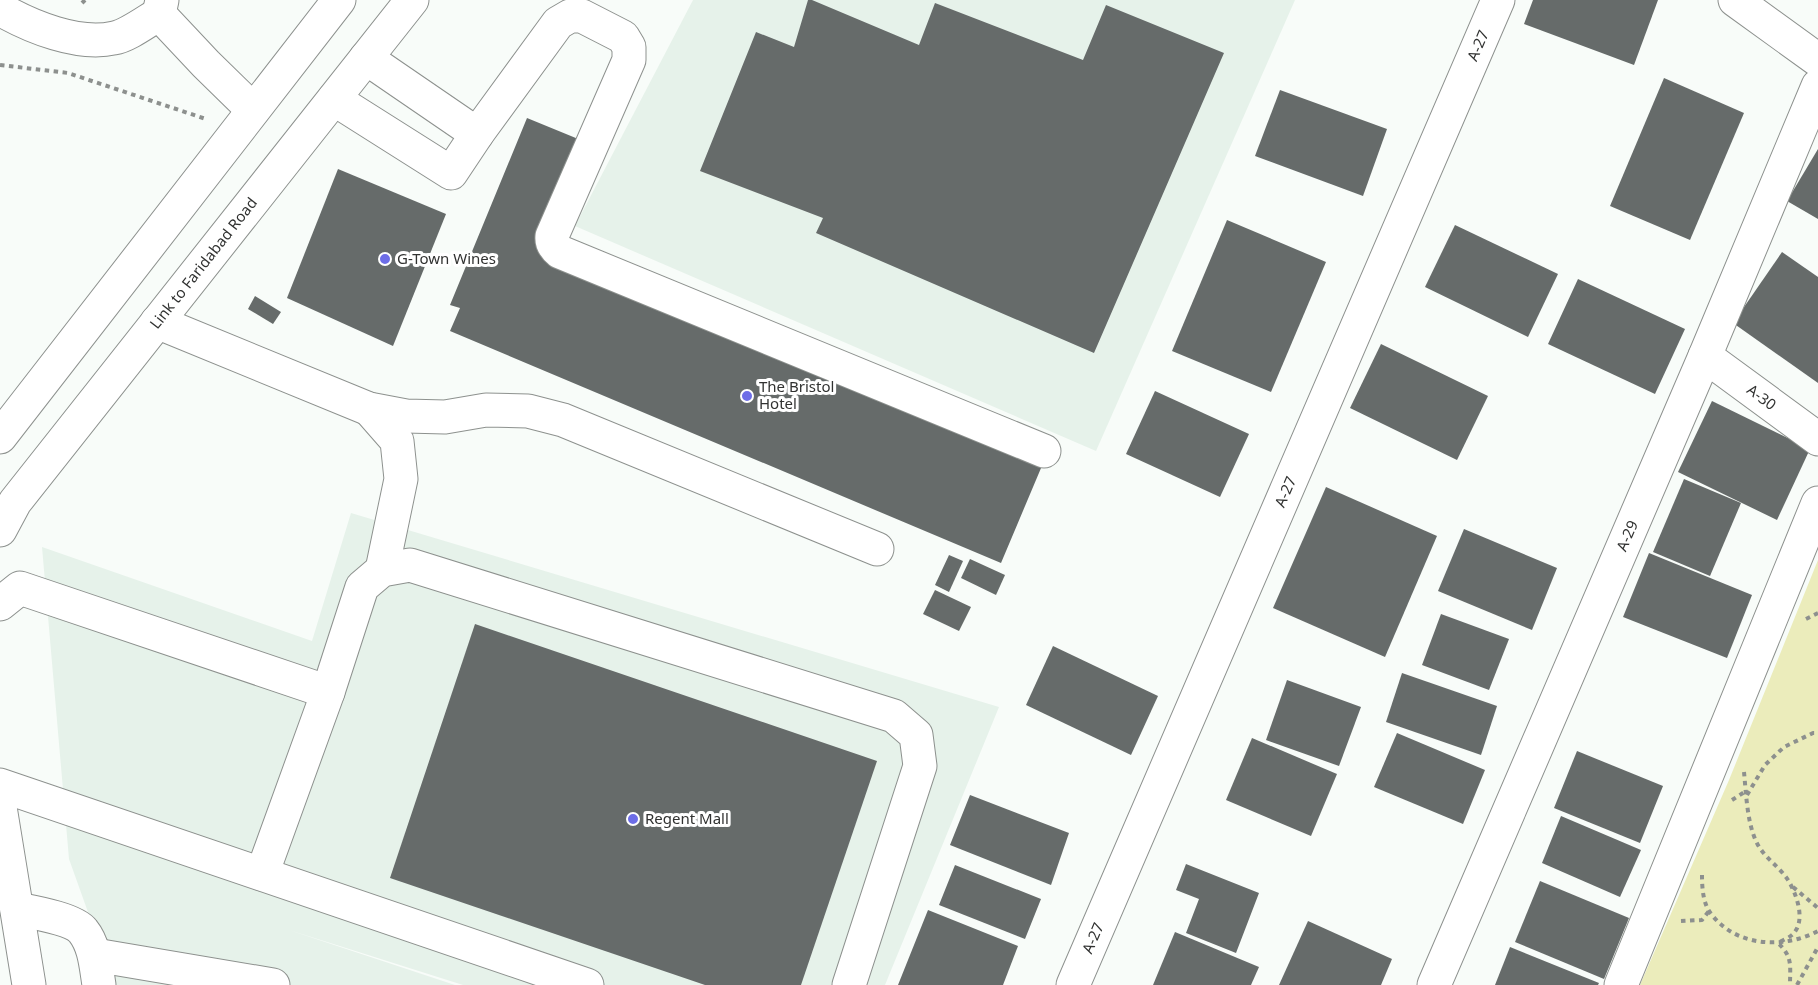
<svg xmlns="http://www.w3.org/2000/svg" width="1818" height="985" viewBox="0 0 1818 985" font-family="'Noto Sans',sans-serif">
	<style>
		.built { fill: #e6f2ea }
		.green { fill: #ebecbb }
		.building { fill: #666b6a }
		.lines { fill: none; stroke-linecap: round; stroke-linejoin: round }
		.minor-casing { stroke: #8d918e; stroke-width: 35 }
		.major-casing { stroke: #8d918e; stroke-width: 35 }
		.path { stroke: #8d908e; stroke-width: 4; stroke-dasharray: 4.5 4.5; stroke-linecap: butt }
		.minor { stroke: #fff; stroke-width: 33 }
		.major { stroke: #fff; stroke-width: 33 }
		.poi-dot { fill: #6d6de7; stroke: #fff; stroke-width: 2 }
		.labels { text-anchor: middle; stroke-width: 6; stroke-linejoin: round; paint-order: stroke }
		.street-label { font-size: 15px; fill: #313231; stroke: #fff }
		.poi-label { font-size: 15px; fill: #313231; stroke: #fff; text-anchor: start }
	</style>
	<rect width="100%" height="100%" fill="#f8fcf9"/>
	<g class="built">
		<path d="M693,0H1295L1096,451L575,226Z"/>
		<path d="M351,513L999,707L885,985H463L289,930L455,985H114L69,859L42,547L312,641Z"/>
	</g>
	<path class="green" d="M1818,560V985H1640L1729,780Z"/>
	<g class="building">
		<path d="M808,0H812L919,45L935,3L1083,60L1106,5L1224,53L1094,353L816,233L823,218L700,171L756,32L794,47Z"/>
		<path d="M1533,0H1658L1634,65L1524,24Z"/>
		<path d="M1664,78L1744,113L1690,240L1610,206Z"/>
		<path d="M1280,90L1387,129L1363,196L1255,156Z"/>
		<path d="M527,118L588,143L543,250L1044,461L1001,563L450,331L460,308L450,305Z"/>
		<path d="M1818,149V219L1787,201Z"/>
		<path d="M338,169L446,214L393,346L287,298Z"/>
		<path d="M1227,220L1326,262L1271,392L1172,351Z"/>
		<path d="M1455,225L1558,274L1528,337L1425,287Z"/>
		<path d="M1782,252L1818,277V383L1733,323Z"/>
		<path d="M1578,279L1685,329L1655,394L1548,344Z"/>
		<path d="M255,296L281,312L273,324L248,309Z"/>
		<path d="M1381,344L1488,396L1457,460L1350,408Z"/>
		<path d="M1155,391L1249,434L1220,497L1126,454Z"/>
		<path d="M1712,401L1810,449L1777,520L1678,472Z"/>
		<path d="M1684,479L1741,503L1710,576L1653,552Z"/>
		<path d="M1326,487L1437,536L1385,657L1273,608Z"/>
		<path d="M1464,529L1557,568L1532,630L1438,591Z"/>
		<path d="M1649,553L1752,595L1727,658L1623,617Z"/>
		<path d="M949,555L963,561L949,592L935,585Z"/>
		<path d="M970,559L1005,575L996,595L961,578Z"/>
		<path d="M935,590L971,607L959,631L923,614Z"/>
		<path d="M1441,614L1509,639L1489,690L1422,665Z"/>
		<path d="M475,624L877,761L801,985H705L390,878Z"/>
		<path d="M1053,646L1158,696L1131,755L1026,705Z"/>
		<path d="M1402,673L1497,706L1481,755L1386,722Z"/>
		<path d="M1287,680L1361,707L1339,766L1266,740Z"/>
		<path d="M1397,733L1485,770L1463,824L1374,787Z"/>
		<path d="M1252,738L1337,774L1311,836L1226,800Z"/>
		<path d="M1577,751L1663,786L1640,843L1554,808Z"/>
		<path d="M970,795L1069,833L1051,885L950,845Z"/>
		<path d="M1561,816L1641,850L1620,897L1542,863Z"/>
		<path d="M1186,864L1259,893L1236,953L1186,933L1199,899L1176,890Z"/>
		<path d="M955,865L1041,899L1025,939L939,905Z"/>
		<path d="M1540,881L1629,918L1604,979L1515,942Z"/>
		<path d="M928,910L1018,946L1003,985H898Z"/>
		<path d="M1308,921L1392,959L1381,985H1279Z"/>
		<path d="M1175,932L1259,967L1251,985H1153Z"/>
		<path d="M1510,947L1599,983L1598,985H1495Z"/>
	</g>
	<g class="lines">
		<g class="minor-casing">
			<g id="minor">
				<path d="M162,0L159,14L206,64L253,110"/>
				<path d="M1735,0L1818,60"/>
				<path d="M0,9C31,27 78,46 114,38C127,36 147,21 159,14"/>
				<path d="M366,58L477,134"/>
				<path d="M334,99L451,173L477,134L558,23L570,16H582L623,37L629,47V60L552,236C551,244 555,248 560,252L1044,451"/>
				<path d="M157,322L369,409L406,416L445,417L486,410L528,411L563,420L877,549"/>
				<path id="s1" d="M1705,356L1818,439"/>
				<path d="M369,409L397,441L401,479L382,570"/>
				<path d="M0,604L20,588L328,692"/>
				<path d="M0,785L587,985"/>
				<path d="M0,807L29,985"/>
				<path d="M262,874L328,692L362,587L382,570L410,565L894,716L916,735L920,766L849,985"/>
				<path d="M17,909C32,912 74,919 83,931C95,946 96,967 99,985"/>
				<path d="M95,955L273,985"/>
				<path id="s2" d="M1073,985L1498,0"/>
				<path id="s3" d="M1434,985L1705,356L1818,86"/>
				<path d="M1621,985L1818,503"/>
			</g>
		</g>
		<g class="major-casing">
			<g id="major">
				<path d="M0,437L339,0"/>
				<path id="s4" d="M0,530L15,502L412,0"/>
			</g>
		</g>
		<g class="path">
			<path d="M82,3L85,0"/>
			<path d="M0,65L68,73L206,119"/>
			<path d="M1806,619L1818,613"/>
			<path d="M1744,772C1746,792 1747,822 1756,841C1763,857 1779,866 1788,880C1796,893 1806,919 1794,933C1791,937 1783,940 1778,943C1793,957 1790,966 1790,985"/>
			<path d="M1747,795L1765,765L1784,747L1813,733H1818"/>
			<path d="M1732,800L1746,791"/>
			<path d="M1702,875C1702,888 1703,905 1712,915C1737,947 1784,949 1818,931"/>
			<path d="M1793,887L1818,908"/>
			<path d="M1681,921L1702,920L1709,911"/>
			<path d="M1797,985L1818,947"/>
		</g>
		<use href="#minor" class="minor"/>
		<use href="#major" class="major"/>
	</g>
	<g class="poi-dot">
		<circle cx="385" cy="259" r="6"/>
		<circle cx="747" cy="396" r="6"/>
		<circle cx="633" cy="819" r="6"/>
	</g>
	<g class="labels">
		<g class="street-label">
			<text dy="5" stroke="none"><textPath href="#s2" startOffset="1023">A-27</textPath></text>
			<text dy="5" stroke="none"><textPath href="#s4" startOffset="336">Link to Faridabad Road</textPath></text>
			<text dy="5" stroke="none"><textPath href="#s1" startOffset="70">A-30</textPath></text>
			<text dy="5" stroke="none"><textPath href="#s2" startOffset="537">A-27</textPath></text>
			<text dy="5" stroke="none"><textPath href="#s3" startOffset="489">A-29</textPath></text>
			<text dy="5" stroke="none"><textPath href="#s2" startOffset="51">A-27</textPath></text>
		</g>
		<g class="poi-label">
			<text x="397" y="264">G-Town Wines</text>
			<text x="759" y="392">The Bristol<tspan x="759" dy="17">Hotel</tspan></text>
			<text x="645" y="824">Regent Mall</text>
		</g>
	</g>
</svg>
